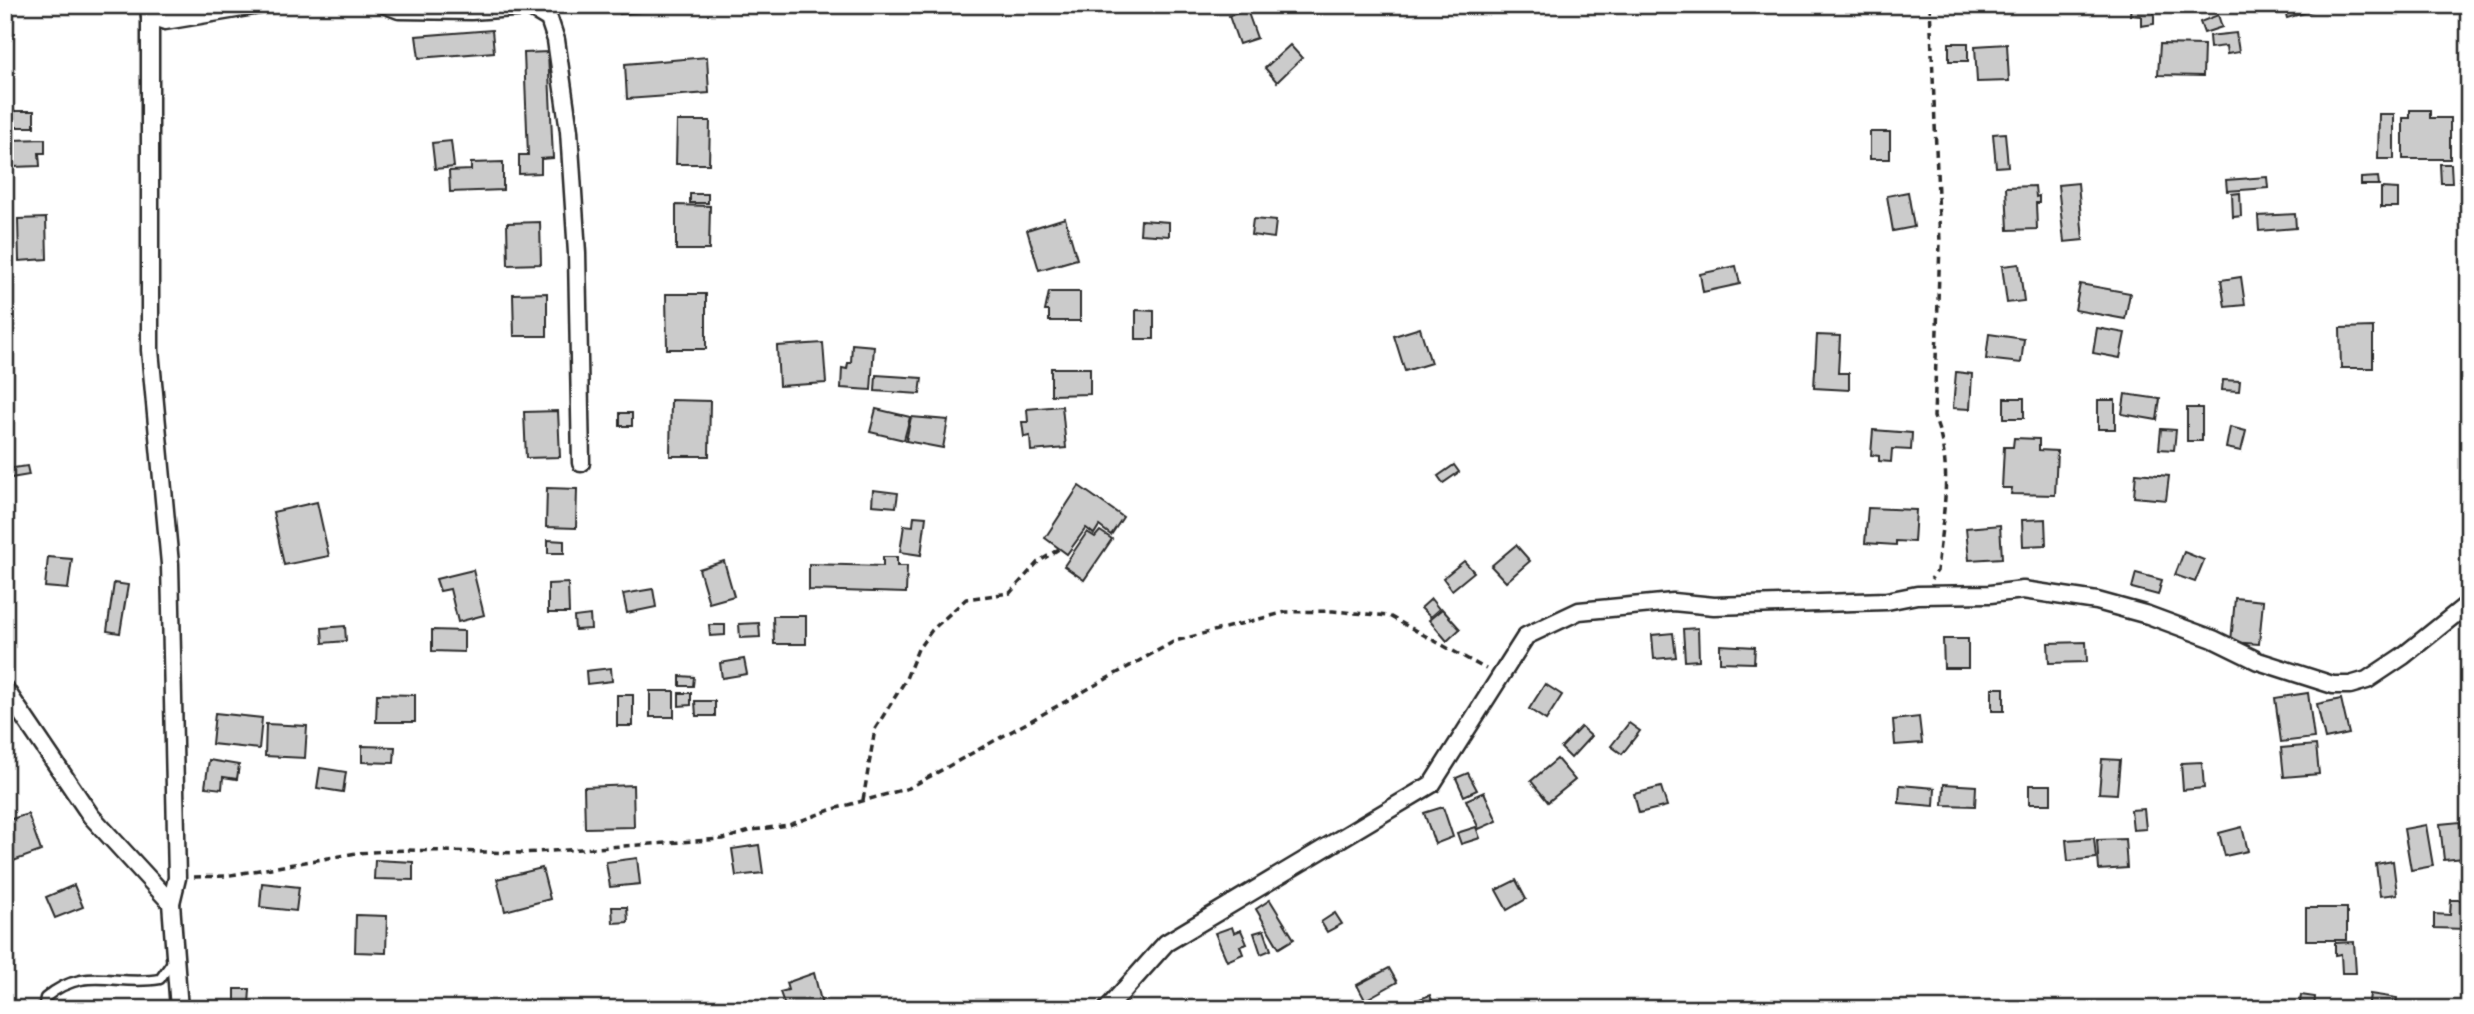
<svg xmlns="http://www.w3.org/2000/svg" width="2474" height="1014" viewBox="0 0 2474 1014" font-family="'Patrick Hand',sans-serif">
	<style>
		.building { fill: #cbcbcb; stroke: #2b2b2b; stroke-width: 2 }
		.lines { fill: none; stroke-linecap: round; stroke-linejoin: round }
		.service-casing { stroke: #2b2b2b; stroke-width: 13 }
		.minor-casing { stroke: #2b2b2b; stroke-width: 21 }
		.path { stroke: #2b2b2b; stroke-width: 3.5; stroke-dasharray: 7 5; stroke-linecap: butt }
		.service { stroke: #fff; stroke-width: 8 }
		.minor { stroke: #fff; stroke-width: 16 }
	</style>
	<rect width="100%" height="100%" fill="#fff"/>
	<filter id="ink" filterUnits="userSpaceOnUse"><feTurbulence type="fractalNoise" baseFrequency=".0143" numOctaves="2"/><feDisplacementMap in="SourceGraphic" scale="14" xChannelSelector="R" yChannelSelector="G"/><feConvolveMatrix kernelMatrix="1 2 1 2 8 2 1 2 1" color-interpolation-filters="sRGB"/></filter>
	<g filter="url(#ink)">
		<g class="building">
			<path d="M620,5H701V7L620,14Z"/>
			<path d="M2131,5H2154V24L2141,26V16L2130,15Z"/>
			<path d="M2283,5H2313L2314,10L2287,18Z"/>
			<path d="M1247,10L1257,38L1239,44L1229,16Z"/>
			<path d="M2218,15L2222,27L2204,33L2200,22Z"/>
			<path d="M492,30L494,52L419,58L416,36Z"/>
			<path d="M2236,33L2239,52L2227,54L2226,46L2210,48L2209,36Z"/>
			<rect x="1949" y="43" width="19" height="18"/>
			<path d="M2007,44L2009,81L1977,82L1975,46Z"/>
			<path d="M2160,44L2204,45L2203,76L2158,75Z"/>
			<path d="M1290,45L1302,58L1277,82L1265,68Z"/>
			<path d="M548,52L553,158L541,159V173L519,174V155H528L524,53Z"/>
			<path d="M707,57L709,93L627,99L625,64Z"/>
			<path d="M2410,110H2430V118H2450V159H2403V118H2410Z"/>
			<rect x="9" y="111" width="25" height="16"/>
			<path d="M2379,114H2394V159H2378Z"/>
			<path d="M677,121H710L709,164H676Z"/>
			<rect x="1870" y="132" width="20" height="27"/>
			<path d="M2005,133L2008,166L1996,167L1993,134Z"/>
			<path d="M45,139V153H39L40,166L13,167L12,140Z"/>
			<path d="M451,141L454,167L435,169L432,143Z"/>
			<path d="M503,162V190L450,192L449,171L471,170V163Z"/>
			<path d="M2440,164H2451L2452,183H2441Z"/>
			<path d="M2267,177L2268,188L2227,191L2226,180Z"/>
			<path d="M2378,177L2379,185H2361V178Z"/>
			<path d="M2078,183L2083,240L2064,242L2058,185Z"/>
			<path d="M2035,186L2036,197L2039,196V203H2036L2037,229L2008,230L2006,187Z"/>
			<path d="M2381,188L2398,189V207H2381Z"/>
			<path d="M1908,192L1914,227L1893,231L1887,196Z"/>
			<path d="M2240,193L2241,216L2233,217L2232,194Z"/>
			<rect x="690" y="194" width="18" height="9"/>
			<path d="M676,205L710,206L709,250H676Z"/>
			<path d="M2295,214L2296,228L2259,231L2258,216Z"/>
			<path d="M46,218L47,259L19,261L18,219Z"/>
			<path d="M1065,218L1077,259L1039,270L1027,230Z"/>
			<path d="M1253,219L1276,221L1274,238L1251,235Z"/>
			<path d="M1141,220L1169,222V236L1140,234Z"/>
			<path d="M540,222L541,264L508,265L507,223Z"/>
			<path d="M2019,264L2024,301L2007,303L2002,266Z"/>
			<path d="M1736,266L1740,284L1703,292L1700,274Z"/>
			<path d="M2241,277L2245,305L2225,307L2221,280Z"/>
			<path d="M2080,284L2130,293L2125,319L2075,310Z"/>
			<path d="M1049,292H1080V321H1049V311H1045Z"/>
			<path d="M547,293V336H514L513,294Z"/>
			<path d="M666,294H706V349H667Z"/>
			<path d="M1136,310L1154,311V339H1136Z"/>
			<path d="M2373,327V368H2341L2340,328Z"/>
			<path d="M1420,328L1431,363L1405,371L1394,336Z"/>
			<path d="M2097,328L2125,333L2120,358L2093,353Z"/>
			<path d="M1989,334L2024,339L2021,363L1986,359Z"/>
			<path d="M1817,335L1840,336L1838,373H1849V390L1814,388Z"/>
			<path d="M823,343L826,383L779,386L777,346Z"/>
			<path d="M852,344L874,346L871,390L841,388L842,368L847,369L848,363H851Z"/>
			<path d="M1051,368H1090V394L1051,395Z"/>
			<path d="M1956,372L1972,374L1970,409L1953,408Z"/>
			<path d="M876,375L922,378L920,394L875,391Z"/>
			<path d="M2223,380L2240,381L2239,391L2222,390Z"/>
			<path d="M2125,394L2160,399L2157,420L2122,414Z"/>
			<rect x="2004" y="398" width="20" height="20"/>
			<path d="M671,400L710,401L709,456H670Z"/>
			<rect x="2098" y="400" width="17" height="29"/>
			<path d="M1062,406L1066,448L1031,451L1030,436L1024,437L1022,422H1028L1027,409Z"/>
			<rect x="2187" y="408" width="15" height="33"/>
			<path d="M876,409L910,417L904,440L870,432Z"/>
			<path d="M558,411L560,457L526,458L524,412Z"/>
			<rect x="620" y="413" width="12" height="13"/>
			<path d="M911,417L948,420L943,448L906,441Z"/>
			<path d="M2230,427L2246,431L2241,451L2226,448Z"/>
			<path d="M2161,429L2176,430L2174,450L2159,449Z"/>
			<path d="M1873,430L1912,433L1911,450L1892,449L1891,462L1879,461V456L1871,455Z"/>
			<path d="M2014,438L2039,439V450L2057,451L2055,495L2011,494L2012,488H2002L2004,447H2013Z"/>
			<path d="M1454,465L1459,472L1443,483L1438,476Z"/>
			<path d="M27,466L29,475L5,479V469Z"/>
			<path d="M2136,473L2169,476L2166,500L2134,497Z"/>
			<path d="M1079,486L1123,517L1111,535L1099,526L1094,534L1086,528L1067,554L1045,538Z"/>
			<path d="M547,488L577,489L576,528L546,527Z"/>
			<path d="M873,490L898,493L896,507L872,505Z"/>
			<path d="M317,502L329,556L284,565L273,512Z"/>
			<path d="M1868,508L1916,510L1914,542L1896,541V545L1865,543Z"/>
			<path d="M914,516L926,517L921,555L900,552L904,525L913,526Z"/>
			<path d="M2045,519L2046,545L2023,546L2022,520Z"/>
			<path d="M2000,525L2002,558L1969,560L1966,528Z"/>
			<path d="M1100,531L1112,539L1084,580L1064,566L1087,532L1095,537Z"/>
			<path d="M548,540L564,541V553H548Z"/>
			<path d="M1516,545L1530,561L1506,582L1491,566Z"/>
			<path d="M2184,552L2204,560L2195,582L2175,575Z"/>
			<path d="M48,557L72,559L68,589L45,587Z"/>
			<path d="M883,557H897V566H907L906,593L809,590V564L883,566Z"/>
			<path d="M724,561L734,596L709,603L699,569Z"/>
			<path d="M1464,561L1474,572L1452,590L1443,578Z"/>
			<path d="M473,570L484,615L458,622L450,589L440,591L436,579Z"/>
			<path d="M2136,573L2162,580L2158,595L2132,588Z"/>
			<path d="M114,583L128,585L120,633L107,631Z"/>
			<path d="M568,583L569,613H548V584Z"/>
			<path d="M653,589L656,607L627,613L623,594Z"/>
			<path d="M2235,598L2263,601L2259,644L2231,642Z"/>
			<path d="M1431,599L1439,609L1430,617L1421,608Z"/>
			<path d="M1442,609L1460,629L1447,641L1429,620Z"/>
			<path d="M590,615L591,629L575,630L574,617Z"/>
			<path d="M773,616H806V644H774Z"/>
			<path d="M759,623L760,637L740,638L739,624Z"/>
			<path d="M709,625H725V635L710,636Z"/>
			<path d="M345,626L346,641L323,643L322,628Z"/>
			<path d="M1698,628L1699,660L1685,661L1683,629Z"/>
			<path d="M432,630L464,631V652L432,651Z"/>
			<path d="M1673,633L1676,657L1654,659L1652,635Z"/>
			<path d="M1943,639H1968V668H1944Z"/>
			<path d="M2086,642L2087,662L2049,663L2048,643Z"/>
			<path d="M1720,645L1755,647L1754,663L1720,662Z"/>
			<path d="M744,659L747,674L722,678L720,663Z"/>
			<path d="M611,668L612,681L587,684L586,671Z"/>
			<path d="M680,676L694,677L693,686H680Z"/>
			<path d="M1545,684L1562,695L1546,720L1529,709Z"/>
			<rect x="1992" y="688" width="12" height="23"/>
			<rect x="650" y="691" width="24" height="26"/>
			<path d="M679,693H691V705L679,706Z"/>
			<path d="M2308,693L2314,738L2281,742L2275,698Z"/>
			<path d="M377,694L415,695V722H376Z"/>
			<rect x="617" y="695" width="16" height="31"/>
			<path d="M2341,699L2349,734L2325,739L2317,704Z"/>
			<path d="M695,701H715V716H696Z"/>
			<path d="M215,713L262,718L259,749L212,744Z"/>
			<path d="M1919,717L1922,743L1895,745L1893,720Z"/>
			<path d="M1629,723L1640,731L1622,754L1611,746Z"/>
			<path d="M266,724L307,726L305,758L265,756Z"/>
			<path d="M1581,727L1591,736L1571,758L1561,748Z"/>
			<path d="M2316,745L2319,774L2284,777L2281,748Z"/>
			<path d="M362,746L395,747L394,763L362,762Z"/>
			<path d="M1557,759L1575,780L1548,802L1531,781Z"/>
			<path d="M2102,759L2120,760L2117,794L2099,793Z"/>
			<path d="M209,760L239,765L237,779L223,777L222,789L205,787Z"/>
			<path d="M2202,762L2204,788L2183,790L2181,763Z"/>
			<path d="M320,768L346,772L343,792L317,788Z"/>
			<path d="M1468,773L1477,790L1464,796L1456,778Z"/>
			<path d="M1944,784L1976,786L1975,806L1943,805Z"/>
			<path d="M633,785L634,827L585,828L584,787Z"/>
			<path d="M1900,785L1935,788L1934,806L1899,803Z"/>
			<rect x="2029" y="785" width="22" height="19"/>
			<path d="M1661,787L1667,806L1639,813L1634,794Z"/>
			<path d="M1484,792L1497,821L1479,829L1466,800Z"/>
			<path d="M1443,807L1453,837L1435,844L1424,813Z"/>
			<path d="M2144,809L2146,829L2133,830L2131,810Z"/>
			<path d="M28,814L41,851L5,864V821Z"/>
			<path d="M2460,822L2464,858L2444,860L2440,824Z"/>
			<path d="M2426,825L2433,866L2411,870L2404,829Z"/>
			<path d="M1476,827L1480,838L1461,844L1457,833Z"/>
			<path d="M2242,827L2248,851L2225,856L2219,833Z"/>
			<path d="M2094,838L2096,858L2068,861L2066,840Z"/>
			<path d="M2125,839L2127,868L2099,870L2097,840Z"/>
			<path d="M759,845L763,873L736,876L732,849Z"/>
			<path d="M637,858L640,884L610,887L606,862Z"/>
			<path d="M375,860L413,862V880L374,879Z"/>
			<path d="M2393,861L2397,894L2380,896L2376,864Z"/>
			<path d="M542,868L550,899L505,911L497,879Z"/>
			<path d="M1516,880L1526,899L1507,910L1496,890Z"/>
			<path d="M262,883L299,887L296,911L260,907Z"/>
			<path d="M74,885L83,907L55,918L46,897Z"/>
			<path d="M1270,900L1294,939L1279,948L1256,909Z"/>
			<path d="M2451,900H2465V929L2434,928V914L2450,915Z"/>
			<path d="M612,907H627L628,922L613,923Z"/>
			<rect x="2306" y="908" width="41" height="32"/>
			<path d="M1335,913L1342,924L1327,932L1321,922Z"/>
			<path d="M356,915L387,916L386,953L355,952Z"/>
			<path d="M1232,927L1234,933L1241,930L1247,944L1240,946L1243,954L1227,961L1215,933Z"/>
			<path d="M1264,930L1271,950L1261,954L1254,933Z"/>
			<path d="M2354,942L2356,973H2342L2341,954L2335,955V943Z"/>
			<path d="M1389,968L1397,982L1365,1000L1357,985Z"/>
			<path d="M814,973L823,1009H786L780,992L788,990L786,983Z"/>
			<path d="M235,989H250L249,1005L235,1004Z"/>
			<path d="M2370,994L2397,998L2396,1009H2368Z"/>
			<path d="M1430,995L1434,1006L1406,1009L1404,1005Z"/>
			<path d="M2301,995L2315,997L2314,1009H2299Z"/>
		</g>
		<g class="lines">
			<g class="service-casing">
				<path id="service" d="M43,1009L45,998C85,964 115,987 160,979L172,962"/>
			</g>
			<g class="minor-casing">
				<g id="minor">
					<path d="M386,5L399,10L471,11L529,7L549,19L556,40L569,131L577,253L581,463"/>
					<path d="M149,8L150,16L165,21L260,5"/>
					<path d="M150,16V350L170,564L177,878L171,903"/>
					<path d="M5,689L91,816L171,903L179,1009"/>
					<path d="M1107,1009L1166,943L1432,784L1526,636L1579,611L1673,602L1714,606L1887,601L1917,595L1990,594L2023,590L2097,601L2148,615L2213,639L2258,661L2333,685H2350L2367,680L2403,656L2469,603"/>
				</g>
			</g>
			<g class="path">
				<path d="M1930,5L1940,243L1934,417C1955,468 1942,517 1937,571L1931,579"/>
				<path d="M863,800L875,729L905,681L918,649L932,630L966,599L1010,593L1038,562L1059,549"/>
				<path d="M194,877L225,876L357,853L405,850L522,853L581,849L723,839L753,830L789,825L830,810L909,788L1175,641L1286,612L1333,611L1389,616L1486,669"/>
			</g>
			<use href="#service" class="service"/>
			<use href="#minor" class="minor"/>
		</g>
	</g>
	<rect width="2474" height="1014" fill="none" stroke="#fff" stroke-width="28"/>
	<rect x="14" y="14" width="2446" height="986" fill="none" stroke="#2b2b2b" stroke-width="2.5" filter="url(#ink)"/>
</svg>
